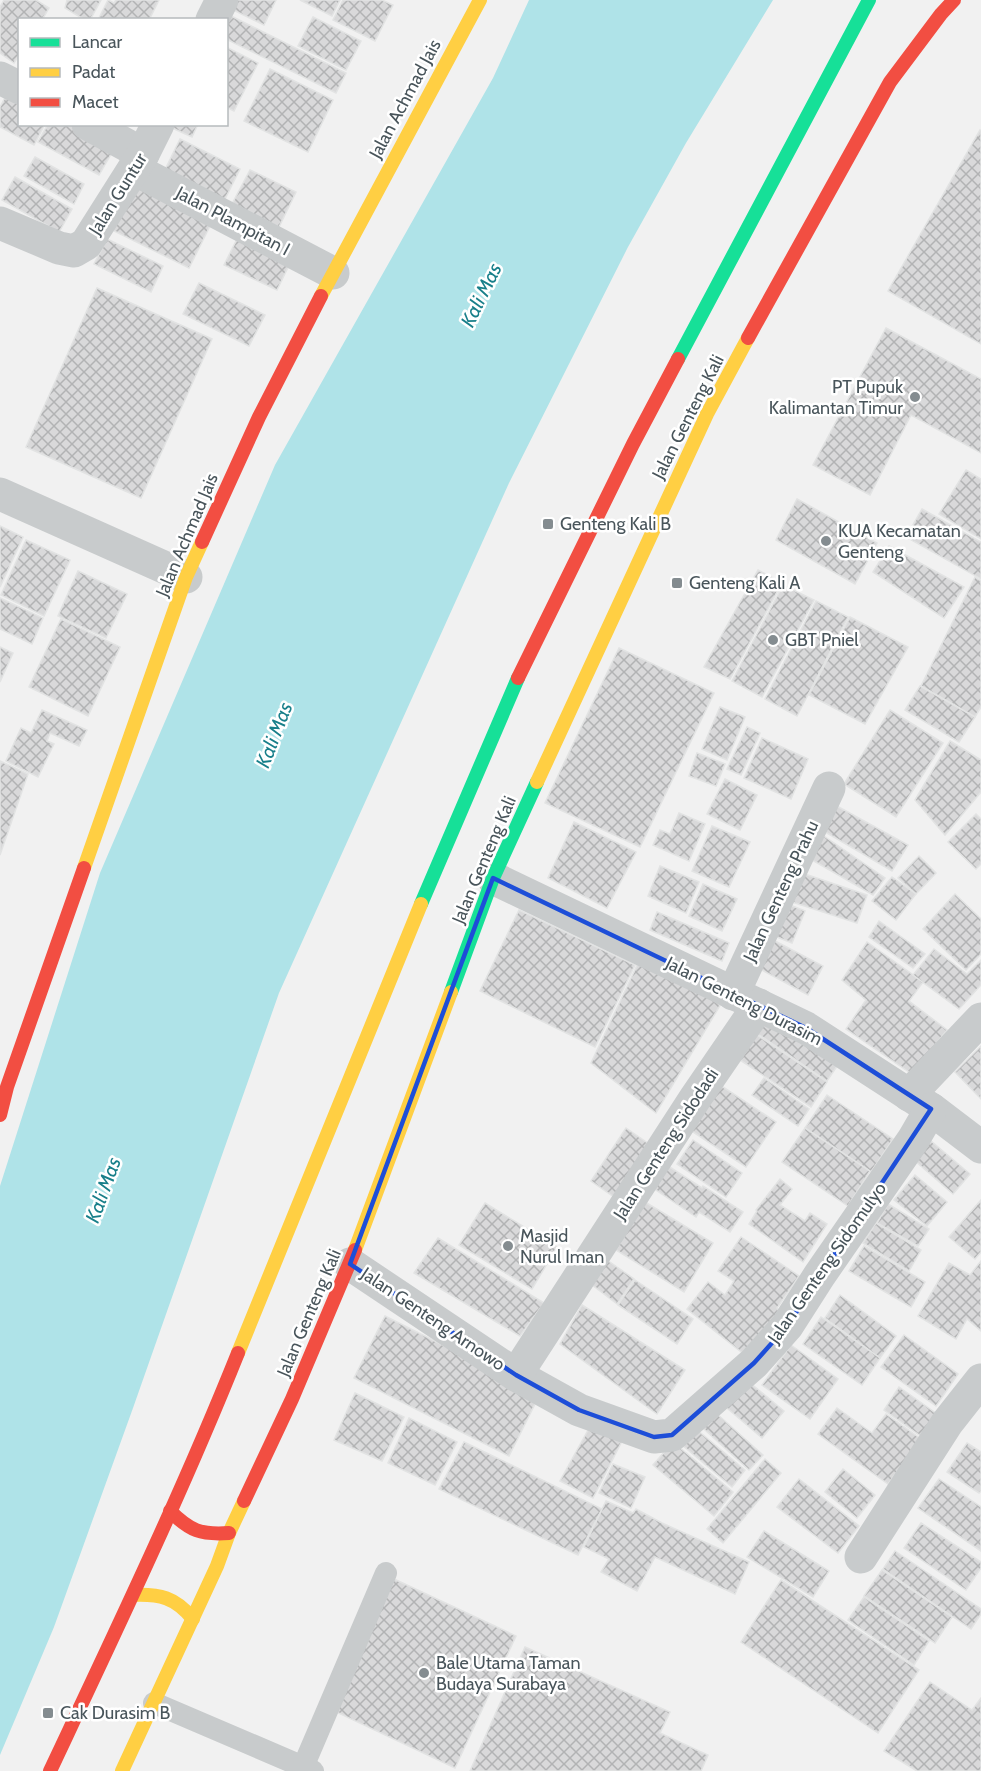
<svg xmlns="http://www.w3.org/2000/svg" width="981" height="1771" viewBox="0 0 981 1771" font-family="Cabin,sans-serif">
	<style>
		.water { fill: #afe3e8 }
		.building { fill: url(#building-cross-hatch); stroke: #e2e3e3; stroke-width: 1.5 }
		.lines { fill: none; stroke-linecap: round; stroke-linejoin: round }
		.lane { stroke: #c8cbcc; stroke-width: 22 }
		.street { stroke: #c8cbcc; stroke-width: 33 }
		.fast { stroke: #16e098; stroke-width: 14 }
		.slow { stroke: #ffcf43; stroke-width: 14 }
		.jam { stroke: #f24e42; stroke-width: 14 }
		.marked { fill: none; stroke: #1d4ed8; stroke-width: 4.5; stroke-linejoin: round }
		.poi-dot { fill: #848c90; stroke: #fff; stroke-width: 2 }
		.labels { text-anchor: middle; stroke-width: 5; stroke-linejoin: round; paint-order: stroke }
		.street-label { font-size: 18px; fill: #49555b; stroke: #fff }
		.poi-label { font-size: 18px; fill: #49555b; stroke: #fff; text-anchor: start }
		.water-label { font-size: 20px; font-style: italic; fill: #187f8a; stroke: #fff }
	</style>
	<defs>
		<pattern id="building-cross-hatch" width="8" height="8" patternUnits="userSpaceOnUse" patternTransform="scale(1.5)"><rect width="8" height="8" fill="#d9d9da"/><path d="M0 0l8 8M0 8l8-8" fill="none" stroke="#b2b3b4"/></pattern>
	</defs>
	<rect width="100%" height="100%" fill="#f1f1f1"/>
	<path class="water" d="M529,0H773L686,143L628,247L509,483L279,993L133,1408L54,1627L0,1755V1186L100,873L275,465L493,78Z"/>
	<g class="building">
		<path d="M4,0H36L49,8L42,20H20V54L14,63L0,53V7Z"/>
		<path d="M67,0H101L90,20H85L65,8Z"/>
		<path d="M108,0L114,3L116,0H159L149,20H98Z"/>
		<path d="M233,0H276L264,25L229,8Z"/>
		<path d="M300,0H340L332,16Z"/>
		<path d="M343,0H382L393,5L375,41L333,20Z"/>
		<path d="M221,11L346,73L336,93L226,39V20Z"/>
		<path d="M313,17L361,41L346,70L298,46Z"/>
		<path d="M226,47L258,63L234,111L226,107Z"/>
		<path d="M270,69L333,100L308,152L244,121Z"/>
		<path d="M9,90L20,96V124H45L34,145L0,127V107Z"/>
		<path d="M48,124H70L114,149L99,175L38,142Z"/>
		<path d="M171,124H198L192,137L170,127Z"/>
		<path d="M980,130L981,131V344L888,291Z"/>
		<path d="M180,139L240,169L223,203L163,174Z"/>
		<path d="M35,157L84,184L74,204L24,176Z"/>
		<path d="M250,170L296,192L279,227L232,204Z"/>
		<path d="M15,177L72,209L59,232L2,200Z"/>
		<path d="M133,178L214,218L189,268L108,228Z"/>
		<path d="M242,229L294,255L277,290L224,265Z"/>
		<path d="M107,239L163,266L151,292L94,264Z"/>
		<path d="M199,283L265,315L249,346L183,314Z"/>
		<path d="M97,288L212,339L141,498L26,447Z"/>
		<path d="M886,328L981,379V453L911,415L870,495L813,465Z"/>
		<path d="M966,470L981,479V539L939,514Z"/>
		<path d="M797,499L877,543L855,584L776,540Z"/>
		<path d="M922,509L981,542V579L906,537Z"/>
		<path d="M0,526L23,537L0,587Z"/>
		<path d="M26,540L70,560L44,616L1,595Z"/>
		<path d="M889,546L964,587L944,618L873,572Z"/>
		<path d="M758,570L782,583L730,679L704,667Z"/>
		<path d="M78,571L127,594L106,638L58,616Z"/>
		<path d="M975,577L981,581V707L975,717L921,686Z"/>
		<path d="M783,585L814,600L762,697L732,681Z"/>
		<path d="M0,598L43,618L32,644L0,629Z"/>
		<path d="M816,601L848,617L797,716L765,699Z"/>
		<path d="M850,617L908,647L865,724L809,695Z"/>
		<path d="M61,619L120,647L88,716L29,687Z"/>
		<path d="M0,647L13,653L0,682Z"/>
		<path d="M619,648L714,693L640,847L545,803Z"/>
		<path d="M920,686L975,717L959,742L905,710Z"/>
		<path d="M720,707L745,717L727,760L702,749Z"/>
		<path d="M42,710L87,730L79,746L50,733L47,741L54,744L38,777L6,761L21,728L31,733Z"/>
		<path d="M890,710L943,743L896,817L844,784Z"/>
		<path d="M747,727L760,733L741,775L727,769Z"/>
		<path d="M762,738L808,759L791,799L744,778Z"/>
		<path d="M950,741L981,760V792L945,835L915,800Z"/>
		<path d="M697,753L725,764L716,786L689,776Z"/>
		<path d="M0,761L28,774L0,855Z"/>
		<path d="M725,779L757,795L740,830L707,814Z"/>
		<path d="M835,805L908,845L892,871L820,829Z"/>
		<path d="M679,813L705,824L689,861L653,845L660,830L670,834Z"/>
		<path d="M976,814L981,819V864L976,869L948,842Z"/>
		<path d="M574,822L636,852L607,908L548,878Z"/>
		<path d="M712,826L750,842L729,887L692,871Z"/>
		<path d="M818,832L885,878L873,895L805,856Z"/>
		<path d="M919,856L936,873L916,894L898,878Z"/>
		<path d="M660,866L699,882L686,913L648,896Z"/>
		<path d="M796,871L867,895L857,923L786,900Z"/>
		<path d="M892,877L916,894L896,920L872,901Z"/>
		<path d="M703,884L737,899L722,931L689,916Z"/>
		<path d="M955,894L981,919V954L966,970L923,929Z"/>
		<path d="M785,903L805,911L792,943L772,935Z"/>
		<path d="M519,910L635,965L595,1047L480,991Z"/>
		<path d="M657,912L729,943L722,961L650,930Z"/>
		<path d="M879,921L925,954L913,968L869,937Z"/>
		<path d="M775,941L823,966L808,995L760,969Z"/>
		<path d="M867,942L923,982L909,1001L947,1030L912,1074L846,1029L866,1000L842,980Z"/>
		<path d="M934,949L967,974L981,960V985L959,1009L913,975Z"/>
		<path d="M641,957L725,997L656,1113L591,1063Z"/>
		<path d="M772,1012L842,1059L827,1081L758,1034Z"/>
		<path d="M757,1035L827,1082L811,1107L740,1060Z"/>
		<path d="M981,1046V1099L955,1072Z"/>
		<path d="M764,1078L809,1109L798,1126L752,1095Z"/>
		<path d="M714,1081L776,1122L746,1167L684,1126Z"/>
		<path d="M827,1095L893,1139L871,1172L805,1128Z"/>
		<path d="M626,1128L649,1144L614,1197L591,1181Z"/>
		<path d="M805,1128L870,1171L848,1206L782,1162Z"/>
		<path d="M693,1140L742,1173L726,1197L677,1164Z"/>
		<path d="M931,1141L970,1174L953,1194L914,1160Z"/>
		<path d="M665,1164L702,1188L703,1186L743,1212L730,1232L699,1212L696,1217L650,1186Z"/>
		<path d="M915,1175L947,1202L927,1226L894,1200Z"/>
		<path d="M780,1179L792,1189L780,1205L805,1221L810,1213L827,1224L803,1262L749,1224L757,1211L756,1210Z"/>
		<path d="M981,1200V1252L975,1259L949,1237Z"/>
		<path d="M645,1202L713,1243L684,1292L616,1250Z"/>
		<path d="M485,1203L557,1247L532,1289L459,1245Z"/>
		<path d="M888,1204L929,1229L918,1246L877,1223Z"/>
		<path d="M876,1223L921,1250L909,1271L863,1243Z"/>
		<path d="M741,1237L799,1276L777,1308L779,1311L745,1355L687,1309L708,1282L725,1295L734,1281L718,1271Z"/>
		<path d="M438,1238L544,1303L520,1336L414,1273Z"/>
		<path d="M864,1246L925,1282L911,1307L849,1271Z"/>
		<path d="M607,1260L634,1279L617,1304L591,1284Z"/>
		<path d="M981,1261V1331L967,1319L956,1339L918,1316L949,1263L970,1275Z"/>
		<path d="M635,1280L693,1319L677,1344L618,1305Z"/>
		<path d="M840,1295L896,1336L880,1358L825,1318Z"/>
		<path d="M582,1305L685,1370L657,1414L560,1344Z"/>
		<path d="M385,1316L540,1394L509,1456L354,1378Z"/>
		<path d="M821,1317L880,1358L862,1385L803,1344Z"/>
		<path d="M904,1335L958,1374L936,1406L881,1367Z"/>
		<path d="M791,1345L838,1379L810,1419L762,1385Z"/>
		<path d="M743,1377L784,1411L762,1438L721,1403Z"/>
		<path d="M899,1387L937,1414L922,1437L884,1410Z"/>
		<path d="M355,1393L404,1417L382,1461L334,1440Z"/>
		<path d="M707,1405L763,1455L749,1470L694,1420Z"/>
		<path d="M837,1408L872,1433L886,1414L921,1439L888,1484L818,1434Z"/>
		<path d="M409,1418L457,1442L435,1485L388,1463Z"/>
		<path d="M592,1423L623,1439L593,1498L560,1481Z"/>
		<path d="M690,1424L745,1470L732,1487L676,1440Z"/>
		<path d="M464,1442L602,1509L578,1555L439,1489Z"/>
		<path d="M673,1442L733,1492L714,1516L653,1465Z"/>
		<path d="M967,1443L981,1452V1491L979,1493L947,1472Z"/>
		<path d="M765,1459L781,1473L723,1543L707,1529Z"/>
		<path d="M613,1464L645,1477L631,1508L599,1493Z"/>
		<path d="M843,1469L875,1495L857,1518L825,1492Z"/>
		<path d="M799,1479L859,1526L838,1553L777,1507Z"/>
		<path d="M939,1479L981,1507V1551L918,1508Z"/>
		<path d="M606,1501L633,1513L636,1509L662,1523L749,1562L735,1594L655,1557L637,1591L601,1572L609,1559L584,1547Z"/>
		<path d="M921,1523L981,1562V1568L966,1590L904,1548Z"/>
		<path d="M764,1531L829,1571L813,1597L747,1557Z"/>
		<path d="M895,1551L981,1609V1614L971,1629L883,1569Z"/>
		<path d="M882,1570L952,1617L935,1643L864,1596Z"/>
		<path d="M394,1579L516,1636L455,1768L332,1710Z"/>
		<path d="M781,1580L919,1670L878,1733L741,1642Z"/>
		<path d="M864,1597L929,1641L914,1665L848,1620Z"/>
		<path d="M525,1647L670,1712L660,1733L708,1755L701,1771H470Z"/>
		<path d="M930,1682L972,1710L981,1698V1771H917L884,1751Z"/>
	</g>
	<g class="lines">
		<g class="lane">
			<path d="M154,1703L313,1771"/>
			<path d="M303,1767L386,1573"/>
		</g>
		<g class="street">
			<path d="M212,20L222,0"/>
			<path d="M0,78L20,88"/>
			<path d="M88,124L143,154"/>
			<path d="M134,169L333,273"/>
			<path d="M0,223L59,248L74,251L86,244L143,154L158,124"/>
			<path d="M0,494L186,577"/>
			<path d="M493,878L806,1028L931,1109L981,1147"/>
			<path d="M733,994L829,788"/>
			<path d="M909,1095L981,1019"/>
			<path d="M350,1264L516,1375L579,1410L654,1437L672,1435L754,1363L787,1326L819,1276L913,1140L931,1109"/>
			<path d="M516,1375L696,1097L759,1005"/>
			<path d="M861,1557L947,1423L981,1380"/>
		</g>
		<g class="fast">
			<path d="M678,359L869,0"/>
			<path d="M421,904L518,678"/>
			<path d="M451,992L493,878L537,782"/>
		</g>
		<g class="slow">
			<path d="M321,296L480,0"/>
			<path d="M537,782L707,414L748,338"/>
			<path d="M84,868L186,577L202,542"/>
			<path d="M355,1250L451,992"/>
			<path d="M238,1353L421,904"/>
			<path d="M133,1595C160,1594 175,1597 193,1619"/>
			<path d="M122,1771L217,1566L229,1533L244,1501"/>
		</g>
		<g class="jam">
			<path d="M748,338L890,82L941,14L954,0"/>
			<path d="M202,542L259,417L321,296"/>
			<path d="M518,678L633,444L678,359"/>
			<path d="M0,1115L7,1087L84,868"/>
			<path d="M244,1501L292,1399L355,1250"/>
			<path d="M170,1511C190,1531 201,1535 229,1533"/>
			<path d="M50,1771C115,1633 181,1495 238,1353"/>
		</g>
	</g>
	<path class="marked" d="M493,878L806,1028L931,1109L787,1326L754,1363L672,1435L654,1437L579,1410L516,1375L350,1264Z"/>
	<g class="poi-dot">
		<circle cx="915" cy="397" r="6"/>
		<rect x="542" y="518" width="12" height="12" rx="3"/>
		<circle cx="826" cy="541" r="6"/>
		<rect x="671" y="577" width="12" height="12" rx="3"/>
		<circle cx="773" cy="640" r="6"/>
		<circle cx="508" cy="1246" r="6"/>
		<circle cx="424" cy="1673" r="6"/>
		<rect x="42" y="1707" width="12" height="12" rx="3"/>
	</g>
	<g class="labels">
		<g class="street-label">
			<text transform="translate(405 99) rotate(-62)" y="6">Jalan Achmad Jais</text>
			<text transform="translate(118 194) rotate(-58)" y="6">Jalan Guntur</text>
			<text transform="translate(233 221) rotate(28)" y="6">Jalan Plampitan I</text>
			<text transform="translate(688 417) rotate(-63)" y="6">Jalan Genteng Kali</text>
			<text transform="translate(187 535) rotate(-67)" y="6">Jalan Achmad Jais</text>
			<text transform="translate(484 860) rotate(-67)" y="6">Jalan Genteng Kali</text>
			<text transform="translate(781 891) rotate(-65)" y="6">Jalan Genteng Prahu</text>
			<text transform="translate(744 1001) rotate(27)" y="6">Jalan Genteng Durasim</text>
			<text transform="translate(666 1144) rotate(-57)" y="6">Jalan Genteng Sidodadi</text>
			<text transform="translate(827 1263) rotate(-55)" y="6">Jalan Genteng Sidomulyo</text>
			<text transform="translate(309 1313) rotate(-67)" y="6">Jalan Genteng Kali</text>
			<text transform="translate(433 1319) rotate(34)" y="6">Jalan Genteng Arnowo</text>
		</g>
		<g class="poi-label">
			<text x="903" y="393" text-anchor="end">PT Pupuk<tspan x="903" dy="21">Kalimantan Timur</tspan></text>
			<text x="560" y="530">Genteng Kali B</text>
			<text x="838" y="537">KUA Kecamatan<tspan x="838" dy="21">Genteng</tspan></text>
			<text x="689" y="589">Genteng Kali A</text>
			<text x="785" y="646">GBT Pniel</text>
			<text x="520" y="1242">Masjid<tspan x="520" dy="21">Nurul Iman</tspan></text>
			<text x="436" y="1669">Bale Utama Taman<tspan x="436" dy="21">Budaya Surabaya</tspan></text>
			<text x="60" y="1719">Cak Durasim B</text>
		</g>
		<g class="water-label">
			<text transform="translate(481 295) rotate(-64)" y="7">Kali Mas</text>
			<text transform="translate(274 735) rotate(-69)" y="7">Kali Mas</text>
			<text transform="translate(103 1190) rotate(-70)" y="7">Kali Mas</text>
		</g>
	</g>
	<rect x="18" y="18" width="210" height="108" fill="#ffffff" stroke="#b6bbbd" stroke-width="1.5"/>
	<rect x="30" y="38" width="30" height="9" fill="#16e098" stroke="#b6bbbd" stroke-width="1.5"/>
	<text x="72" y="48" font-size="18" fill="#49555b">Lancar</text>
	<rect x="30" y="68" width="30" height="9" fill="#ffcf43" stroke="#b6bbbd" stroke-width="1.5"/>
	<text x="72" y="78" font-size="18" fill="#49555b">Padat</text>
	<rect x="30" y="98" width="30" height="9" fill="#f24e42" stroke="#b6bbbd" stroke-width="1.5"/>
	<text x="72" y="108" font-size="18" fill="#49555b">Macet</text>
</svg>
